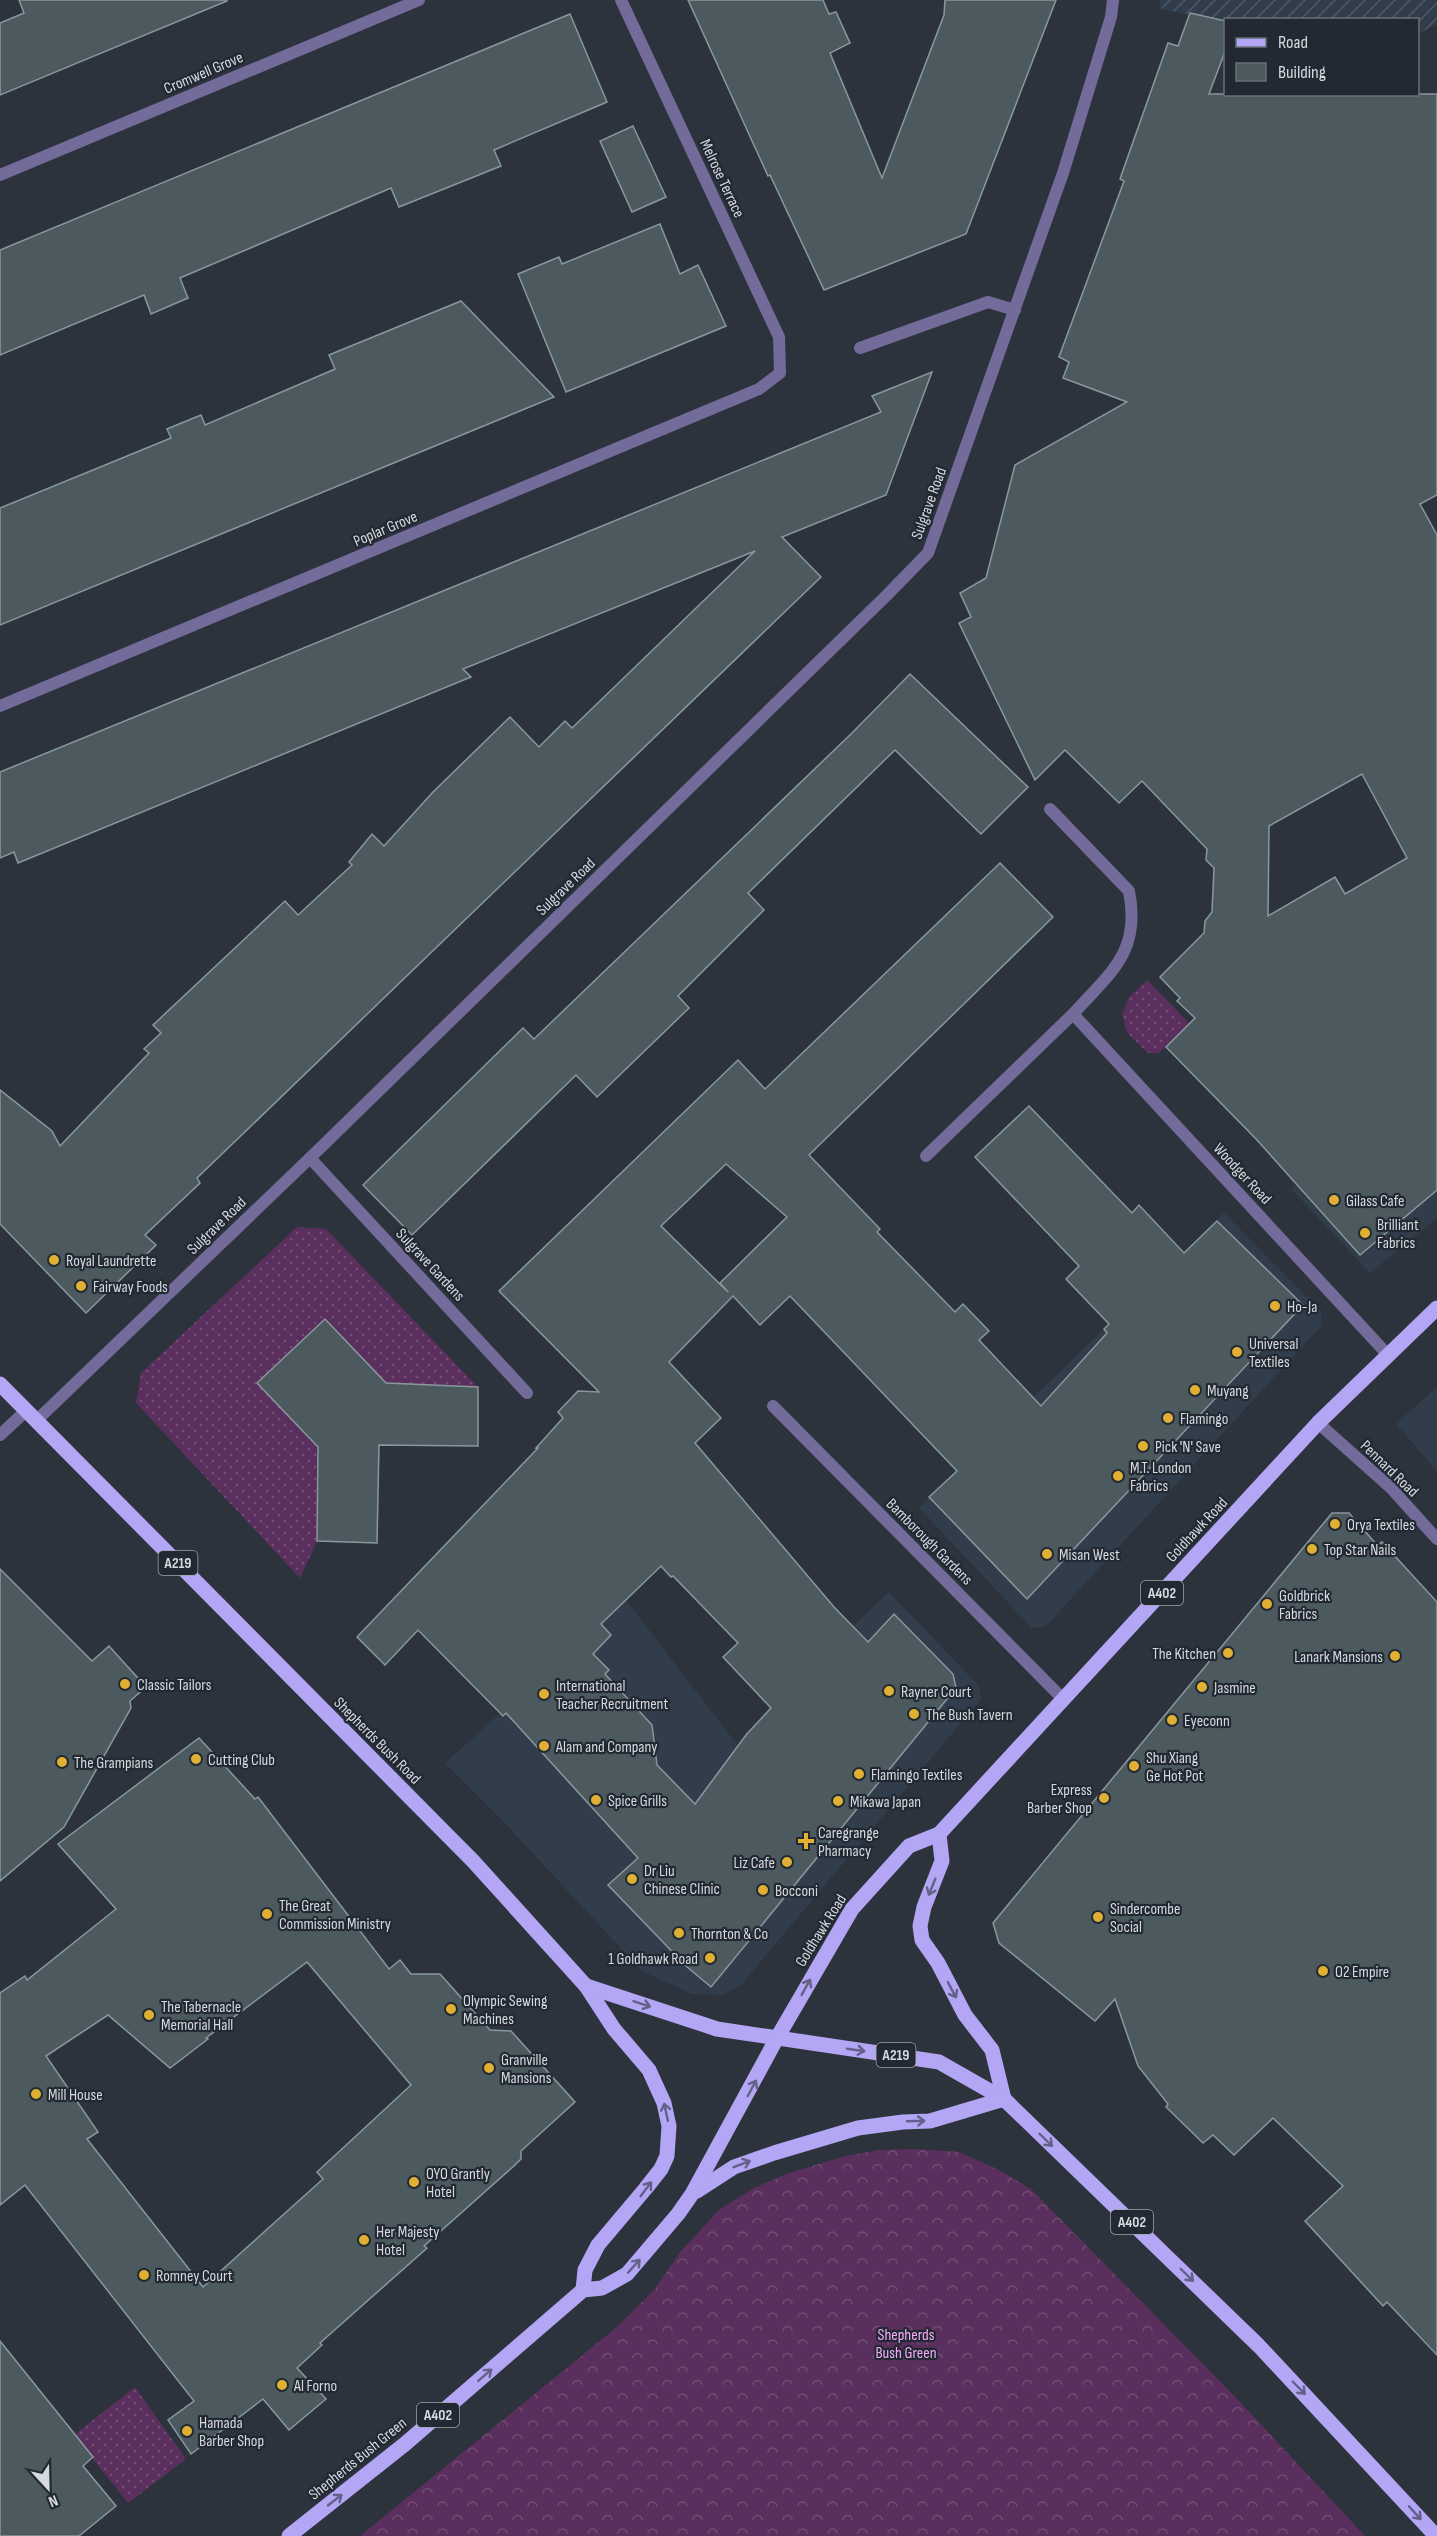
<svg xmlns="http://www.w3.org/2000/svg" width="1437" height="2536" viewBox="0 0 1437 2536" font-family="'Sofia Sans Condensed',sans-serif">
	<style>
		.built { fill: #323d4c }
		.industrial { fill: url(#industrial-furrows) }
		.grass { fill: url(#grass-dots) }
		.forest { fill: url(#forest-crowns) }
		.building { fill: #4c5a5f; stroke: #89989e; stroke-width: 1.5; fill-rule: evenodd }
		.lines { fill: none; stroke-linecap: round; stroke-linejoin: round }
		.minor { stroke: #736c9b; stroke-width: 12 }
		.primary { stroke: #b3a6f4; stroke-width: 15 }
		.oneway { stroke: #636189 }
		.poi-dot { fill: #e0b034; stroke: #222932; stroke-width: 2 }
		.labels { text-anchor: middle; stroke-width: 4.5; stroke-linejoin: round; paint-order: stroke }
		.shield { fill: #222932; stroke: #9fa4ac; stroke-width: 1.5 }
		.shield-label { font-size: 15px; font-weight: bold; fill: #d5d9e0 }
		.street-label { font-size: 16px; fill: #d5d9e0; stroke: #222932 }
		.poi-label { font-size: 16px; fill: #d5d9e0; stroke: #222932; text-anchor: start }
		.park-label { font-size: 16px; fill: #f6abf9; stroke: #222932 }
	</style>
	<defs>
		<pattern id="industrial-furrows" width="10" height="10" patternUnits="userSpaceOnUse" patternTransform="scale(1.5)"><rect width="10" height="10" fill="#323d4c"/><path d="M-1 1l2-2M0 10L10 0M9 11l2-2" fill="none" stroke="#4f5866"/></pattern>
		<pattern id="grass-dots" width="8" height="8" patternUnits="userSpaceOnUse" patternTransform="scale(1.5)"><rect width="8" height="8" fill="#5a2f5d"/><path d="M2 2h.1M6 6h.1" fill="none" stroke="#714d74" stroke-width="1.8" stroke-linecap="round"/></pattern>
		<pattern id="forest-crowns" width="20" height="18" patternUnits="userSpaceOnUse" patternTransform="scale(1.5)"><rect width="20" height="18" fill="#5a2f5d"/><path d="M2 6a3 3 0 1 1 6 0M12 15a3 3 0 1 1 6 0" fill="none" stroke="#714d74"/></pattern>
	</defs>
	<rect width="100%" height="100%" fill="#2c333d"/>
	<g class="built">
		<path d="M1437,1070V1218L1370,1273L1291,1189Z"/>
		<path d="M1224,1213L1321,1311L1322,1325L1046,1626L1032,1628L919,1508Z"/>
		<path d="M1437,1387V1471L1396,1424Z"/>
		<path d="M889,1592L980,1687L981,1699L741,1985L722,1995L692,1994L642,1971L502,1820L445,1763L626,1600L738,1746L787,1688Z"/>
	</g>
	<path class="industrial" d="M1159,0H1437V24L1418,34V20H1226L1225,22L1161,9Z"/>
	<g class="grass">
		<path d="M1147,980L1189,1023L1159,1053H1148L1127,1033L1122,1015L1129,997Z"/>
		<path d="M297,1227L326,1229L478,1387L386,1383L325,1319L257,1383L318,1448L317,1541L300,1578L136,1403L141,1373Z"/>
		<path d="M135,2387L186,2459L128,2503L74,2435Z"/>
	</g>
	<path class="forest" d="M916,2149L959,2152L1001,2171L1032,2190L1239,2401L1365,2536H360L617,2327L654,2290L681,2251L720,2209L754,2188L789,2173L842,2157L878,2150Z"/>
	<g class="building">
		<path d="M19,0H227V1L0,95V23L24,13Z"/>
		<path d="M688,0H823L829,14L836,12L850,43L830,53L882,178L944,15L945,0H1056L966,234L824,290L770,175L768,176Z"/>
		<path d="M1190,13L1226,21V49L1209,94H1437V495L1420,504L1437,535V1190L1360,1255L1257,1140L1166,1047L1195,1018L1177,1001L1180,998L1160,977L1204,933L1205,921L1212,912L1214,868L1206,860L1207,849L1142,781L1119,803L1065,750L1035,780L959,623L971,617L960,593L986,578L1015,465L1127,402L1063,378L1069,362L1059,357L1124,181L1120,179L1168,43L1178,46ZM1362,774L1407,858L1345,894L1335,877L1268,916L1269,826Z"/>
		<path d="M570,14L607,102L494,150L501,166L399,207L391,188L180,278L188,298L151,314L144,295L0,355V250Z"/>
		<path d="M633,126L666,197L632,212L600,141Z"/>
		<path d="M660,224L680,274L698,265L726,326L566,392L518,274L559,257L562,264Z"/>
		<path d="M461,301L554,397L0,625V508L171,438L167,429L201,415L205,425L335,369L329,355Z"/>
		<path d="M932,372L886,495L782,537L821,577L197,1178L200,1183L145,1235L156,1245L86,1313L0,1224V1090L52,1131L60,1146L149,1053L144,1049L161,1033L153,1025L285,901L298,915L352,865L349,862L372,834L384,846L433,792L510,717L539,747L565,721L572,728L755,551L463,669L471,677L18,863L14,852L0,858V772L881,412L872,396Z"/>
		<path d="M910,674L1028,787L981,834L895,750L748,893L764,910L678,996L689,1008L597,1097L576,1075L412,1235L363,1185L523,1028L534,1039L852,733Z"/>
		<path d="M1000,863L1053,917L809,1155L880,1229L877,1232L955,1312L963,1304L989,1331L979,1340L1041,1406L1107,1333L1104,1329L1109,1324L1066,1279L1079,1266L975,1157L1029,1106L1132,1213L1139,1205L1184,1253L1217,1221L1303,1305L1027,1599L929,1497L957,1471L790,1296L760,1325L733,1296L669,1362L721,1418L695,1443L834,1607L868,1642L894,1614L953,1674L956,1688L711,1987L686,1966L608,1885L638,1858L506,1713L503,1716L418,1630L385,1665L357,1637L538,1448H536L563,1418L558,1412L578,1391L599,1392L499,1291L738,1060L765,1089ZM726,1164L787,1217L720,1283L728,1292L661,1226ZM661,1566L671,1577L673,1576L738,1643L723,1657L771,1708L746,1735L695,1804L657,1765L652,1725L605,1674L609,1670L593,1654L611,1635L601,1624Z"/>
		<path d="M325,1319L386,1383L478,1387V1446L379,1445L377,1543L317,1541L318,1447L257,1383Z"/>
		<path d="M1332,1513H1349L1377,1545L1382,1542L1437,1602V2355L1387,2302L1383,2306L1305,2221L1343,2186L1273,2118L1234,2155L1213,2135L1203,2143L1166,2107L1168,2104L1138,2066L1115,1999L1095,2021L999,1943L993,1923Z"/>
		<path d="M0,1569L92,1661L109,1646L146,1687L130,1701L131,1708L64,1827L0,1881Z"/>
		<path d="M199,1738L255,1799L258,1797L389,1969L400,1960L411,1974H440L490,2030L511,2031L575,2102L521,2151V2159L514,2166L424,2246L427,2248L320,2343L322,2345L297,2368L326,2399L289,2430L263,2399L191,2454L168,2420L194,2401L25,2185L0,2205V1993L25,1976L27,1980L116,1909L58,1844ZM307,1962L411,2085L317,2172L323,2179L203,2287L87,2139L98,2132L46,2056L108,2015L170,2068L208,2039L206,2038Z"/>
		<path d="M0,2341L93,2457L83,2466L116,2506L79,2536H0Z"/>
	</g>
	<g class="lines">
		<g class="minor">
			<path d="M0,175L419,0"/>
			<path d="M860,348L988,302L1015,310"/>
			<path d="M0,706L759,389L780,373L779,337L621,0"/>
			<path d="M1050,809L1129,891C1141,952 1111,972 1073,1014L1388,1355"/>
			<path d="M926,1156L1073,1014"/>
			<path d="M310,1158L527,1393"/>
			<path d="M773,1406L1064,1700"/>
			<path d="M37,1420L310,1158L886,596L928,553L1063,173L1111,17L1113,0"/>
			<path d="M1318,1423L1391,1488L1437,1539"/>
			<path d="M0,1435L27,1410"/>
		</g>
		<g class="primary">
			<path d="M0,1384L473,1861L586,1986L614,2029L649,2070L664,2103L669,2126L667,2156L661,2169L646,2188L598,2245L585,2270L583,2290"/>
			<path d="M939,1834L942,1861L924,1907L920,1926L922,1940L938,1963L965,2015L992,2050L1004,2099"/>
			<path d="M586,1986L717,2029L939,2062L1004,2099L1259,2346L1436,2536"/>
			<path d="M697,2191L734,2167L774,2153L858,2128L903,2122L930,2121L1004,2099"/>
			<path d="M289,2536L405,2444L583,2290L602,2288L627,2274L678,2214L692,2194L777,2038L852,1909L909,1846L939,1834L1318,1423L1437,1308"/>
		</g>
	</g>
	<defs><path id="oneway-shaft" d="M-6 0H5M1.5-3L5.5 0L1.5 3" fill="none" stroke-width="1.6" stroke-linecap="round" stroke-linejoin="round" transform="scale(1.5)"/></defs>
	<g class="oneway">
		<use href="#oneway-shaft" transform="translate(932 1887) rotate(112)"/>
		<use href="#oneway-shaft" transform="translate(806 1987) rotate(-61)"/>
		<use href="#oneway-shaft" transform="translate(952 1990) rotate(62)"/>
		<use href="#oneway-shaft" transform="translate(642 2004) rotate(18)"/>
		<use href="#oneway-shaft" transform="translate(856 2050) rotate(8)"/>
		<use href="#oneway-shaft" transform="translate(752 2088) rotate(-62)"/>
		<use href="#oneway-shaft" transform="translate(666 2112) rotate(-102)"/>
		<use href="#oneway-shaft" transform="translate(916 2121) rotate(-2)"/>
		<use href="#oneway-shaft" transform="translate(1046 2140) rotate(44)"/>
		<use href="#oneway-shaft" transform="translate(742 2164) rotate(-21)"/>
		<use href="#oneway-shaft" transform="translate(646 2189) rotate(-53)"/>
		<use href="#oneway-shaft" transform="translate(634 2266) rotate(-48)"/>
		<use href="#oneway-shaft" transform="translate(1187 2275) rotate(44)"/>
		<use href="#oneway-shaft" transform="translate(485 2375) rotate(-41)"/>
		<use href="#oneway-shaft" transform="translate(1299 2388) rotate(46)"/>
		<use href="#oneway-shaft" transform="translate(335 2500) rotate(-38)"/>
		<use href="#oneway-shaft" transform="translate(1415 2513) rotate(48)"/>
	</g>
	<g class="poi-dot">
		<circle cx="1334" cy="1200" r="6"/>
		<circle cx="1365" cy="1233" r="6"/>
		<circle cx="54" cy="1260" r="6"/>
		<circle cx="81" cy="1286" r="6"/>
		<circle cx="1275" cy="1306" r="6"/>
		<circle cx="1237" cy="1352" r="6"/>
		<circle cx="1195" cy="1390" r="6"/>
		<circle cx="1168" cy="1418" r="6"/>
		<circle cx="1143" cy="1446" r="6"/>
		<circle cx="1118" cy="1476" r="6"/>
		<circle cx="1335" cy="1524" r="6"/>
		<circle cx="1312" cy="1549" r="6"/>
		<circle cx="1047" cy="1554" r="6"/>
		<circle cx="1267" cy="1604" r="6"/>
		<circle cx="1228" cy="1653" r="6"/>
		<circle cx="1395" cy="1656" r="6"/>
		<circle cx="125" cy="1684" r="6"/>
		<circle cx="1202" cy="1687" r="6"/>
		<circle cx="889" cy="1691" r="6"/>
		<circle cx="544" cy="1694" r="6"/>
		<circle cx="914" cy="1714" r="6"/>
		<circle cx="1172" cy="1720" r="6"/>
		<circle cx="544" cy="1746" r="6"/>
		<circle cx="196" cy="1759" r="6"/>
		<circle cx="62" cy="1762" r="6"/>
		<circle cx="1134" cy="1766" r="6"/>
		<circle cx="859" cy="1774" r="6"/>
		<circle cx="1104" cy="1798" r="6"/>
		<circle cx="596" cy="1800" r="6"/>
		<circle cx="838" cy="1801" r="6"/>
		<path d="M803 1832h6v6h6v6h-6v6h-6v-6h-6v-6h6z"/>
		<circle cx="787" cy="1862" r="6"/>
		<circle cx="632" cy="1879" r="6"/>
		<circle cx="763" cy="1890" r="6"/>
		<circle cx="267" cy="1914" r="6"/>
		<circle cx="1098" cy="1917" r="6"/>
		<circle cx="679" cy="1933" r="6"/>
		<circle cx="710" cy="1958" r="6"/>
		<circle cx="1323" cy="1971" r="6"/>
		<circle cx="451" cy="2009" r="6"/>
		<circle cx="149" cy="2015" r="6"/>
		<circle cx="489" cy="2068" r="6"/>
		<circle cx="36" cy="2094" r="6"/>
		<circle cx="414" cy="2182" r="6"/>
		<circle cx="364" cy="2240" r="6"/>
		<circle cx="144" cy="2275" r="6"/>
		<circle cx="282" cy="2385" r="6"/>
		<circle cx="187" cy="2431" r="6"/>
	</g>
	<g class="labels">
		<g class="shield">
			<rect x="158.5" y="1551" width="39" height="24" rx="4.5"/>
			<rect x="1141" y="1581" width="42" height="24" rx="4.5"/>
			<rect x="876.5" y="2043" width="39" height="24" rx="4.5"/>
			<rect x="1111" y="2210" width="42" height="24" rx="4.5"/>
			<rect x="417" y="2403" width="42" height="24" rx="4.5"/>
		</g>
		<g class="shield-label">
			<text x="178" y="1568">A219</text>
			<text x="1162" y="1598">A402</text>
			<text x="896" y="2060">A219</text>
			<text x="1132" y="2227">A402</text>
			<text x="438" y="2420">A402</text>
		</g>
		<g class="street-label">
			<text transform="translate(203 72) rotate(-23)" y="6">Cromwell Grove</text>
			<text transform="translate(723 178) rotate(65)" y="6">Melrose Terrace</text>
			<text transform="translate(928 503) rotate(-70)" y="6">Sulgrave Road</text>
			<text transform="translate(385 528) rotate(-23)" y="6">Poplar Grove</text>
			<text transform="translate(565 886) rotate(-44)" y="6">Sulgrave Road</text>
			<text transform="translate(1243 1173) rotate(47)" y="6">Woodger Road</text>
			<text transform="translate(216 1225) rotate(-44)" y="6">Sulgrave Road</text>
			<text transform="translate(431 1264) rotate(47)" y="6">Sulgrave Gardens</text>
			<text transform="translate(1390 1468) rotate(44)" y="6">Pennard Road</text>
			<text transform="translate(1196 1529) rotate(-47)" y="6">Goldhawk Road</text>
			<text transform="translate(930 1541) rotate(45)" y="6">Bamborough Gardens</text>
			<text transform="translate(378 1740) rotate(45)" y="6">Shepherds Bush Road</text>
			<text transform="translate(820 1930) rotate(-58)" y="6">Goldhawk Road</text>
			<text transform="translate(357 2458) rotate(-39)" y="6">Shepherds Bush Green</text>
		</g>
		<g class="poi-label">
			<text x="1346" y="1206">Gilass Cafe</text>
			<text x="1377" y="1230">Brilliant<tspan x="1377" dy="18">Fabrics</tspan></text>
			<text x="66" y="1266">Royal Laundrette</text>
			<text x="93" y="1292">Fairway Foods</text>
			<text x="1287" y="1312">Ho-Ja</text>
			<text x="1249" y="1349">Universal<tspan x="1249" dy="18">Textiles</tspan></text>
			<text x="1207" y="1396">Muyang</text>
			<text x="1180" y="1424">Flamingo</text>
			<text x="1155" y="1452">Pick 'N' Save</text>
			<text x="1130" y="1473">M.T. London<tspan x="1130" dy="18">Fabrics</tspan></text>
			<text x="1347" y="1530">Orya Textiles</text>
			<text x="1324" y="1555">Top Star Nails</text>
			<text x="1059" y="1560">Misan West</text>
			<text x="1279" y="1601">Goldbrick<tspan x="1279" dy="18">Fabrics</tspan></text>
			<text x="1216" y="1659" text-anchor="end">The Kitchen</text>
			<text x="1383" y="1662" text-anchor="end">Lanark Mansions</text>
			<text x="137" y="1690">Classic Tailors</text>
			<text x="556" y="1691">International<tspan x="556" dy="18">Teacher Recruitment</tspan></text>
			<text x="1214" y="1693">Jasmine</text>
			<text x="901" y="1697">Rayner Court</text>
			<text x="926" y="1720">The Bush Tavern</text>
			<text x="1184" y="1726">Eyeconn</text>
			<text x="556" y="1752">Alam and Company</text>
			<text x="1146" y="1763">Shu Xiang<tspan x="1146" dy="18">Ge Hot Pot</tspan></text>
			<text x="208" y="1765">Cutting Club</text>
			<text x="74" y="1768">The Grampians</text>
			<text x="871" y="1780">Flamingo Textiles</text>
			<text x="1092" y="1795" text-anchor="end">Express<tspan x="1092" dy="18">Barber Shop</tspan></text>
			<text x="608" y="1806">Spice Grills</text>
			<text x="850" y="1807">Mikawa Japan</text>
			<text x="818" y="1838">Caregrange<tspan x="818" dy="18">Pharmacy</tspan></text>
			<text x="775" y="1868" text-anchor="end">Liz Cafe</text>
			<text x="644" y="1876">Dr Liu<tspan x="644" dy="18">Chinese Clinic</tspan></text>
			<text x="775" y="1896">Bocconi</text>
			<text x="279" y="1911">The Great<tspan x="279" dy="18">Commission Ministry</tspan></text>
			<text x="1110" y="1914">Sindercombe<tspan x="1110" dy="18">Social</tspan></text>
			<text x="691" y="1939">Thornton &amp; Co</text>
			<text x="698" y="1964" text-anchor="end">1 Goldhawk Road</text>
			<text x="1335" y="1977">O2 Empire</text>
			<text x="463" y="2006">Olympic Sewing<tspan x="463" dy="18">Machines</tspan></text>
			<text x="161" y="2012">The Tabernacle<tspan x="161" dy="18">Memorial Hall</tspan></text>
			<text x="501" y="2065">Granville<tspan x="501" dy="18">Mansions</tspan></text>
			<text x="48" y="2100">Mill House</text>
			<text x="426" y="2179">OYO Grantly<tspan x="426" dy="18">Hotel</tspan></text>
			<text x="376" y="2237">Her Majesty<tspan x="376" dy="18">Hotel</tspan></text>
			<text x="156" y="2281">Romney Court</text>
			<text x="294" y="2391">Al Forno</text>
			<text x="199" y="2428">Hamada<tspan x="199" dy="18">Barber Shop</tspan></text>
		</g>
		<g class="park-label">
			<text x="906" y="2340">Shepherds<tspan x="906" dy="18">Bush Green</tspan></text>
		</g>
	</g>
	<rect x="1224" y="18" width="195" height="78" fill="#222932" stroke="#6a6f78" stroke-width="1.5"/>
	<rect x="1236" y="38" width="30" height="9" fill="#b3a6f4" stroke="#6a6f78" stroke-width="1.5"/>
	<text x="1278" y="48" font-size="18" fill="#d5d9e0">Road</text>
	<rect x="1236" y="63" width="30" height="18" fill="#4c5a5f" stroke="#6a6f78" stroke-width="1.5"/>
	<text x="1278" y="78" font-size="18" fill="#d5d9e0">Building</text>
	<g transform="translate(48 2488) rotate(158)" stroke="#222932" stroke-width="4.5" paint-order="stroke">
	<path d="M0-4.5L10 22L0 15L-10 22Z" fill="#d5d9e0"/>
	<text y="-9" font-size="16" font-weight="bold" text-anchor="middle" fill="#d5d9e0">N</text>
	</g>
</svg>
